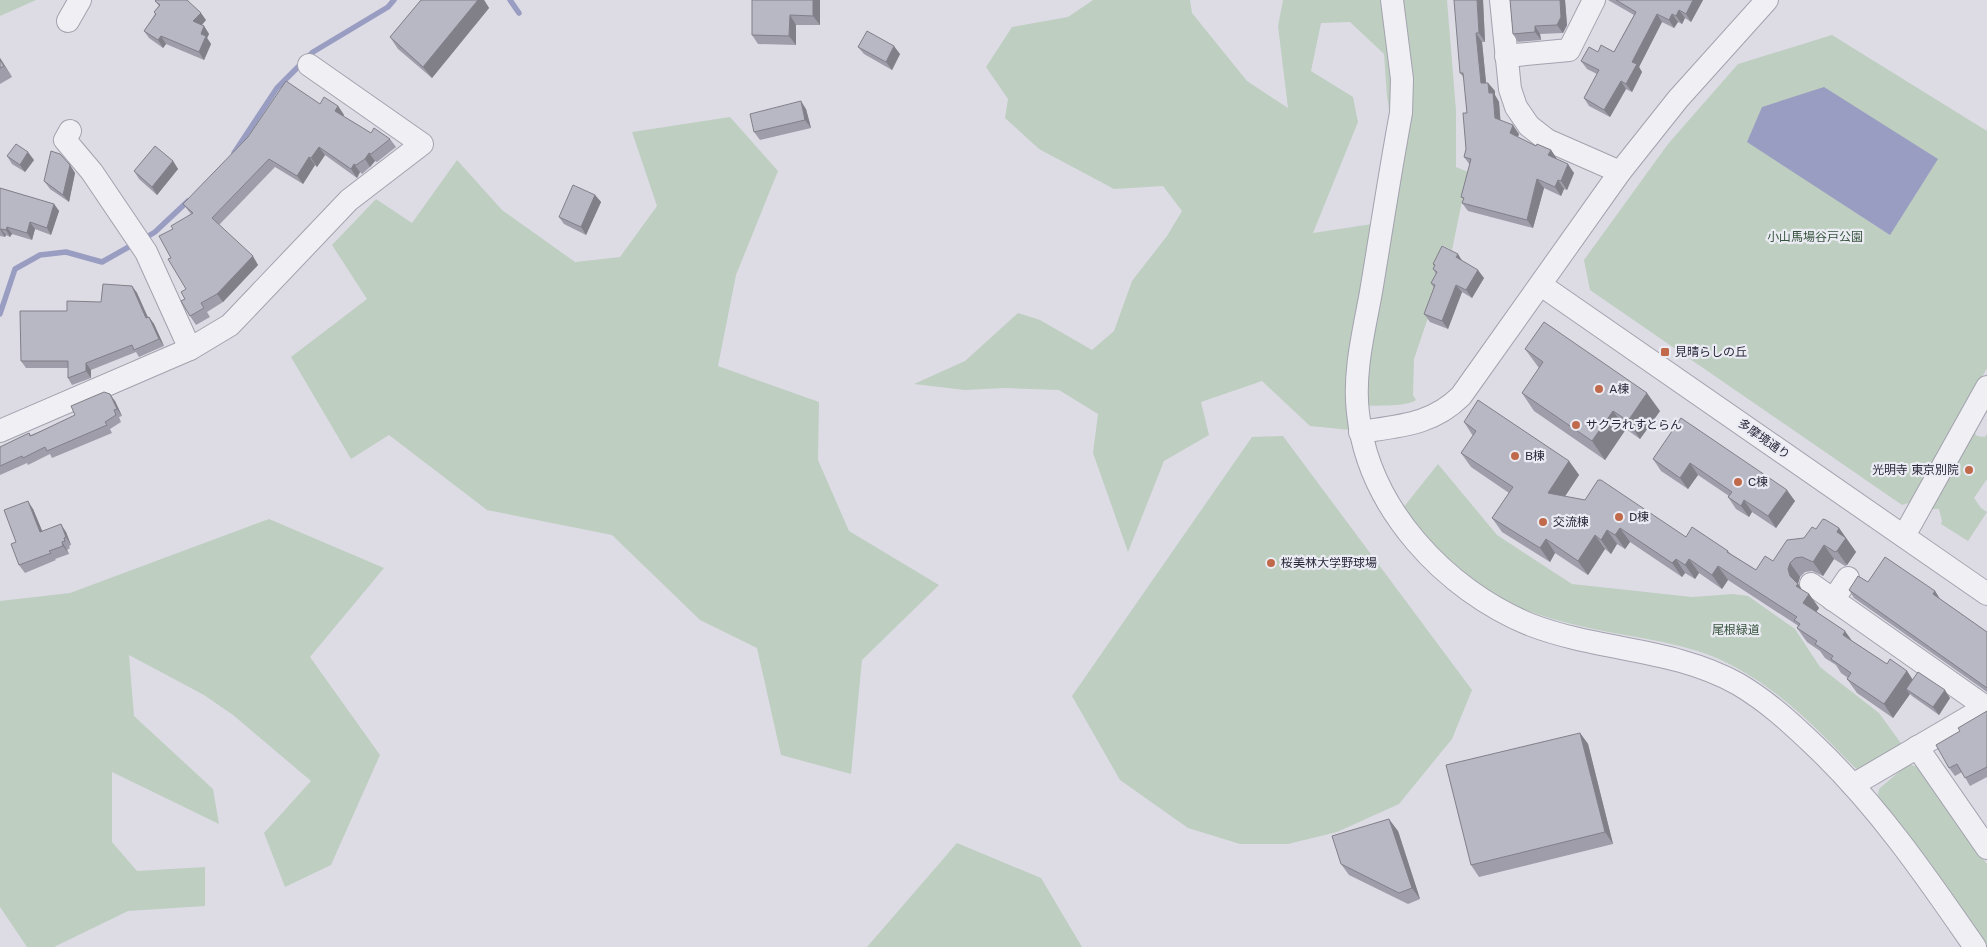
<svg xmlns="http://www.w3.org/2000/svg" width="1987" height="947" viewBox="0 0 1987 947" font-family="'Public Sans','Noto Sans JP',sans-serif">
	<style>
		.green { fill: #becec1 }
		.water { fill: #9a9dc2 }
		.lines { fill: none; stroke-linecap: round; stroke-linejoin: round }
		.stream { stroke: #9a9dc2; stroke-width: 5.5 }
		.minor-casing { stroke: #a3a2ae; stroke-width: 24 }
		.minor { stroke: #efeff4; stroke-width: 22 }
		.wall { fill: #9e9da9 }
		.shaded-wall { fill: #818089 }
		.building { fill: #b8b7c4; stroke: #818089 }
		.poi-dot { fill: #c06a4b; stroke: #ebebf3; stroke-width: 2 }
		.labels { text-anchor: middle; stroke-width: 4.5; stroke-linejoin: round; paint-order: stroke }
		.park-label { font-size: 12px; fill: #36543d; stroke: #ebebf3 }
		.poi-label { font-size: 12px; fill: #28273a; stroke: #ebebf3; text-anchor: start }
		.street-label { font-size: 12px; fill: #28273a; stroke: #ebebf3 }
	</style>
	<rect width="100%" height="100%" fill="#dddce5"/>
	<g class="green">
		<path d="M0,0H36L0,16Z"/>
		<path d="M1093,0H1190L1192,13L1247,81L1288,108L1278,26L1283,0H1447L1456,111V167L1468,172L1452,250L1442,245L1436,270L1433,303L1414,359L1413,395L1416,400C1407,407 1378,405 1366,406L1365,391L1392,129L1387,96L1384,54L1350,22L1321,23L1311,71L1353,97L1358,122L1313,233L1372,224L1350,430L1310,426L1262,381L1201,402L1209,435L1164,461L1128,552L1093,453L1098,414L1059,390L1004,388L965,390L914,384L965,361L1018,313L1040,320L1092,350L1114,331L1132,281L1167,236L1182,211L1163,186L1114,189L1039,149L1005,118L1008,99L986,67L1012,27L1068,17Z"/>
		<path d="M1832,35L1987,131V368L1911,502L1902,505L1590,290L1584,260L1668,144L1738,64Z"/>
		<path d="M730,117L778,171L736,275L718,366L819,402L818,460L849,531L939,585L862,660L851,774L781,755L757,648L700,620L612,535L487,510L389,435L351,459L291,357L367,299L332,245L376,199L412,223L457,160L502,210L575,262L620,257L657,206L632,132Z"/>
		<path d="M1973,431L1977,436L1985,437L1987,434V479L1974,498L1981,508L1987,512L1968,541L1941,524L1942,521L1939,509H1928Z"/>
		<path d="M1283,436L1472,690L1452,739L1399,804L1337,832L1288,844H1240L1188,828L1120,780L1072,696L1252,437Z"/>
		<path d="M1438,464L1497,535L1572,584L1692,597L1733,594L1748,596L1795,629L1820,667L1879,713L1903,746L1861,774C1816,728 1780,688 1721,660C1679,641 1633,638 1589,628C1567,623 1544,617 1523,609C1515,606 1507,601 1500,597C1460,574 1430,545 1403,508Z"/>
		<path d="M269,519L384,568L310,657L380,755L331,865L285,887L264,833L311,781L233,715L204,695L129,655L134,716L213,789L219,824L112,772V842L137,871L205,867V906L128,911L54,947H27L0,907V601L70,593Z"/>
		<path d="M1908,764L1918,767L1987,864V947H1983L1878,795L1879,789Z"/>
		<path d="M957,843L1041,878L1082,947H867Z"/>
	</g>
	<path class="water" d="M1824,87L1938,159L1890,235L1747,142L1762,107Z"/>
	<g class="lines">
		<g class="stream">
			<path d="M510,0L519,13"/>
			<path d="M234,153L277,88L313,52L388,7L394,0"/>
			<path d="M142,240L155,232L188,201"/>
			<path d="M0,314L15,269L40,255L66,252L102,262L134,244"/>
		</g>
		<g class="minor-casing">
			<g id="minor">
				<path d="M1392,0L1402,79L1401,113C1390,172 1381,232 1371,292C1364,331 1353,373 1358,413C1368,508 1445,590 1531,625C1599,651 1674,648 1738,684C1767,701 1791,723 1815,746C1878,806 1926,876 1975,947"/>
				<path d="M1501,0L1510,89L1516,107L1529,126L1547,140L1620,172"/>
				<path d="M68,21L80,0"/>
				<path d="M1506,56L1569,50L1594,0"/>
				<path d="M70,131L65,140L92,172L146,252L190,349"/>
				<path d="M1541,285L1987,594"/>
				<path d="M0,431L190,349L230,325L349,200L422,144L309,65"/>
				<path d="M1360,432C1399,426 1432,425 1461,396L1620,172L1678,99L1767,0"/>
				<path d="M1904,536L1987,387"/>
				<path d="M1811,584L1987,708"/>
				<path d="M1833,600L1848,578"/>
				<path d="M1917,747L1987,848"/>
				<path d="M1853,785L1986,707"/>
			</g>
		</g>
		<use href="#minor" class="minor"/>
	</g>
	<g class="wall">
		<path d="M421,0H484L489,8L432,78L398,49L390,37Z"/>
		<path d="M752,0H820V25H796V45L758,44L752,35Z"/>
		<path d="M1483,0L1485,42H1482L1486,83H1488L1495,91V95L1499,102L1500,120L1519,134L1518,137L1536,146L1551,150L1557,159L1574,173L1567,190L1564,189L1561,196L1544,188L1533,228L1468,211L1462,203L1463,199L1461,197L1470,165L1464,157L1466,149L1467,113L1464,78L1460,73Z"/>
		<path d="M1510,0H1565L1567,25L1563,33L1540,34L1541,40L1518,42L1513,34Z"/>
		<path d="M1608,0H1703L1691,22L1685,18L1682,24L1678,22L1674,28L1662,22L1639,67L1642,72L1632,92L1626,89L1610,117L1589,106L1584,98L1597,74L1587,69L1581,61L1598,52H1614L1634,15Z"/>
		<path d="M155,1L206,20L202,25L204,26L209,34L207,38L211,44L204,60L166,44L163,48L149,38L144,31L155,14L154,12L159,6Z"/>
		<path d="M858,47L900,54L892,70L864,54Z"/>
		<path d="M0,58L12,77L0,84Z"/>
		<path d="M320,104L338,106L344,115L343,116L371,133L390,139L396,147L377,162L375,161L370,167L362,174L360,172L357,178L325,155L317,167L315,165L303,184L275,167L219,225L258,265L223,302L207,312L210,317L196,325L190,316L185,299L186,289L171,258L173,229L191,214L183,204Z"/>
		<path d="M806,109L811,128L760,140L754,132Z"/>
		<path d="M7,156L34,160L25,172L12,164Z"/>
		<path d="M173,161L178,169L157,195L139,179L134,171Z"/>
		<path d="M70,165L75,173L69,202L50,189L44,181Z"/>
		<path d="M0,188L54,204L59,211L51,235L35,229L32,240L12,234L10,237L6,235L5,237L0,236Z"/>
		<path d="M595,195L601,202L586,235L564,224L559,217Z"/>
		<path d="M1462,261L1484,278L1472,298L1462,292L1448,329L1430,322L1424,314L1434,288L1431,283L1436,274L1433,269L1434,266L1433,264Z"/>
		<path d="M132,286L137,293L148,317H149L154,324L164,346L139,357L136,352L91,370V378L72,385L68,378V368H26L21,361L67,311L101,302Z"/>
		<path d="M1525,349L1660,411L1640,439L1626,429L1605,460L1534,411L1522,393L1539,368Z"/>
		<path d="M115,401L122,416L119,417L121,422L110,429L112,433L52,458L50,454L28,465L27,463L0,475V447L29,433L31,435Z"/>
		<path d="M1681,418L1795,501L1776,528L1752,512L1749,517L1736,509L1728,497L1729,496L1698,475L1688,489L1661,471L1653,459Z"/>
		<path d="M1464,422L1569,461L1579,475L1565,496L1728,551L1731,554L1756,570L1773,561L1816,529L1839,528L1856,552L1847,565L1845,566L1834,559L1823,576L1812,571L1805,572L1800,577L1798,583L1802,590L1809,594L1819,608L1816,612L1852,641L1887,664L1907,671L1913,680L1950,698L1939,715L1912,696L1910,694L1893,718L1857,693L1847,679L1848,678L1841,673L1836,665L1825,658L1820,651L1807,642L1797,628L1798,626L1797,625L1728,580L1722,589L1699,573L1695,579L1685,573L1682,577L1630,542L1625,549L1617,544L1611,554L1605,549L1588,575L1555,553L1550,562L1502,532L1492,518L1509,493L1471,467L1461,453L1473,436Z"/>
		<path d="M33,509L42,531L66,532L71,545L69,546L70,548L67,550L69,554L55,559L56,560L25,573L19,565L16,542Z"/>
		<path d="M1868,582L1935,591L1940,599L1987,632V692L1854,598L1849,590Z"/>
		<path d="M1987,711V777L1970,786L1962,772L1955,776L1949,768Z"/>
		<path d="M1580,733L1588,744L1613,844L1479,877L1471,865Z"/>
		<path d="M1398,831L1420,899L1408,904L1349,875L1341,864Z"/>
	</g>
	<g class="shaded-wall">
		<path d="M478,0H484L489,8L432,78L423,67Z"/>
		<path d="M813,0H820V25L813,16Z"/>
		<path d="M1477,0H1483L1485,42L1479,33Z"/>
		<path d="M1560,0H1565L1567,25L1563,33L1557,25Z"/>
		<path d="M1693,0H1703L1691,22L1686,14Z"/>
		<path d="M1679,10L1685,18L1682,24L1676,16Z"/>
		<path d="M201,13L206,20L198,29L193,21Z"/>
		<path d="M1657,14L1662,22L1639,67L1642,72L1632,92L1626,84L1632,62Z"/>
		<path d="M1672,14L1678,22L1674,28L1669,20Z"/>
		<path d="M790,15L796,25V45L789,36Z"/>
		<path d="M204,26L209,34L207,38L211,44L204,60L199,52L201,34Z"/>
		<path d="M1535,26L1540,34L1541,40L1535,32Z"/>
		<path d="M1476,33L1482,42L1487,92L1481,83Z"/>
		<path d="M161,36L166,44L163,48L158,40Z"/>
		<path d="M894,46L900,54L892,70L886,62Z"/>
		<path d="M0,58L12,77L0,60Z"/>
		<path d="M1621,81L1626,89L1610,117L1604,110Z"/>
		<path d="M1488,83L1495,91V95L1499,102L1501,126L1495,118L1489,93Z"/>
		<path d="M801,101L806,109L811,128L805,120Z"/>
		<path d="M338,106L344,115L341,119L335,111Z"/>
		<path d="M1513,125L1519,134L1516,141L1510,133Z"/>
		<path d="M319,147L325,155L317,167L311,158Z"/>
		<path d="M1551,150L1557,159L1554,164L1548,155Z"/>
		<path d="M28,152L34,160L25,172L20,165Z"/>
		<path d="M369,153L375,161L370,167L365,159Z"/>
		<path d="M309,157L315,165L303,184L297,176Z"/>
		<path d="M173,161L178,169L157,195L152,187Z"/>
		<path d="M354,164L360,172L357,178L351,169Z"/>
		<path d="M1568,164L1574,173L1567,190L1561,181Z"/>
		<path d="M70,165L75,173L69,202L63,195Z"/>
		<path d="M1537,179L1544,188L1533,228L1527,220Z"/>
		<path d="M1558,180L1564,189L1561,196L1555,187Z"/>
		<path d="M595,195L601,202L586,235L581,227Z"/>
		<path d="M54,204L59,211L51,235L47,228Z"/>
		<path d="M30,222L35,229L32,240L27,233Z"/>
		<path d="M7,227L12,234L10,237L6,230Z"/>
		<path d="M1,229L6,235L5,237L1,231Z"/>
		<path d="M1458,254L1463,262L1456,257Z"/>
		<path d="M253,256L258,265L223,302L217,294Z"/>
		<path d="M1478,270L1484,278L1472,298L1466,290Z"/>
		<path d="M1456,285L1462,292L1448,329L1442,321Z"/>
		<path d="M132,286L137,293L151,325L146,318Z"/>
		<path d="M149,317L154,324L164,346L159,339Z"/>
		<path d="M86,363L91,370V378L86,371Z"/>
		<path d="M1647,393L1660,411L1640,439L1628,421Z"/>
		<path d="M110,394L115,401L122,416L117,409Z"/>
		<path d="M1613,411L1626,429L1605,460L1592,441Z"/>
		<path d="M1569,461L1579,475L1558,507L1548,493Z"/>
		<path d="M1690,463L1698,475L1688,489L1680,478Z"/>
		<path d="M1787,490L1795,501L1776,528L1768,516Z"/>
		<path d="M1744,500L1752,512L1749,517L1741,506Z"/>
		<path d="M28,501L33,509L46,540L40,532Z"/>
		<path d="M61,524L66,532L71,545L66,537Z"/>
		<path d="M1620,528L1630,542L1625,549L1615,535Z"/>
		<path d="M1839,528L1856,552L1847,565L1837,551V532Z"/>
		<path d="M1607,530L1617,544L1611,554L1601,540Z"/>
		<path d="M1595,535L1605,549L1588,575L1578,561Z"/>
		<path d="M1546,539L1555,553L1550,562L1540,548Z"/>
		<path d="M62,542L67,550L69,554L63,546Z"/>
		<path d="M1824,545L1834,559L1823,576L1813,562Z"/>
		<path d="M1676,559L1685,573L1682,577L1672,563Z"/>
		<path d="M1689,559L1699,573L1695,579L1685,565Z"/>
		<path d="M1790,563L1800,577L1798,584L1807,597L1809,594L1819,608L1813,617L1803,603L1790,576L1788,569Z"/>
		<path d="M1718,566L1728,580L1722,589L1712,575Z"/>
		<path d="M1935,591L1940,599L1933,594Z"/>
		<path d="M1845,631L1855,645L1843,635Z"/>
		<path d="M1907,671L1916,685L1906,689L1910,694L1893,718L1884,704Z"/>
		<path d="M1945,690L1950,698L1939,715L1933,707Z"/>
		<path d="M1580,733L1588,744L1613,844L1605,832Z"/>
		<path d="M1389,819L1398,831L1420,899L1412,888Z"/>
	</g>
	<g class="building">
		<path d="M156,0H187L201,13L193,21L204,26L201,34L206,36L199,52L161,36L158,40L144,31L156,14L154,12L160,5L155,1Z"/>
		<path d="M421,0H478L423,67L390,37Z"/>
		<path d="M752,0H813V16L790,15L789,36L752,35Z"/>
		<path d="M1454,0H1477L1479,33H1476L1481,83H1488L1489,93H1493L1495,118L1513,125L1510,133L1536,146L1537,144L1551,150L1548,155L1568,164L1561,181L1558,180L1555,187L1537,179L1527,220L1462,203L1464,198L1461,197L1471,159L1464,157L1466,149L1463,113H1467L1463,73H1460Z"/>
		<path d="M1510,0H1560L1561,17L1557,25L1535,26V32L1513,34Z"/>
		<path d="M1616,0H1693L1686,14L1679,10L1676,16L1672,14L1669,20L1657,14L1632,62L1637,64L1626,84L1621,81L1604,110L1584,98L1599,70L1581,61L1589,47L1598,52L1601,45L1614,52L1636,12Z"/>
		<path d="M867,31L894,46L886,62L858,47Z"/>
		<path d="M0,60L4,66L0,68Z"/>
		<path d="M286,81L320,104L324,97L338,106L335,111L371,133L374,128L390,139L371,154L369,153L365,159L356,165L354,164L351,169L319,147L311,158L309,157L297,176L269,159L212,218L253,256L217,294L201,303L204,308L190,316L181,301L185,299L181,292L186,289L168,259L171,258L159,236L173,229L171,226L193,213L183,204L248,137Z"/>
		<path d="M801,101L805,120L754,132L750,114Z"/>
		<path d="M16,144L28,152L20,165L7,156Z"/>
		<path d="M155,146L173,161L152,187L134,171Z"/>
		<path d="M51,151L60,154L70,165L63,195L44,181Z"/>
		<path d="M573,185L595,195L581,227L559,217Z"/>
		<path d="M0,188L54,204L47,228L30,222L27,233L7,227L6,230L1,229L0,230Z"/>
		<path d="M1442,246L1458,254L1456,257L1478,270L1466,290L1456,285L1442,321L1424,314L1435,285L1431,283L1437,272L1433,269L1435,265L1433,264Z"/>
		<path d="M103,284L132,286L146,318L149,317L159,339L134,350L132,345L86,363V371L68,378V361H21L20,311H67V301L101,302Z"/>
		<path d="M1544,322L1647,393L1628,421L1613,411L1592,441L1522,393L1543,362L1525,349Z"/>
		<path d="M104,392L110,394L117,409L114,410L116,415L105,422L107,425L47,451L45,447L23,458L22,456L0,466V447L29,433L30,436L33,435L75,415L71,406Z"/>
		<path d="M1478,400L1569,461L1548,493L1585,500L1598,480H1601L1686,537L1692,527L1728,551L1727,552L1756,570L1765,556L1773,561L1787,540L1804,538L1812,527L1816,529L1823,519L1826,520L1839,528L1837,532L1846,538L1837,551L1835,552L1824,545L1813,562L1802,557L1795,558L1790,563L1788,569L1790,576L1798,584L1796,586L1809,594L1803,603L1845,631L1843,635L1887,664L1890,659L1907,671L1884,704L1847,679L1851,673L1831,659L1833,656L1815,644L1817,641L1797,628L1800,624L1794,620L1797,617L1718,566L1712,575L1689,559L1685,565L1676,559L1672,563L1620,528L1615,535L1607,530L1601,540L1595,535L1578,561L1546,539L1540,548L1492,518L1513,487L1461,453L1476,431L1464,422Z"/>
		<path d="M1681,418L1787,490L1768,516L1744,500L1741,506L1728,497L1732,492L1690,463L1680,478L1653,459Z"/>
		<path d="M28,501L40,532L61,524L66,537L64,538L65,541L62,542L63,546L49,551L51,553L19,565L11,544L16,542L4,510Z"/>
		<path d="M1885,557L1935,591L1933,594L1987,632V688L1849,590L1858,576L1868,582Z"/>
		<path d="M1918,672L1945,690L1933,707L1906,689Z"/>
		<path d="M1987,711V767L1965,778L1957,764L1949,768L1936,745L1960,731L1958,728Z"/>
		<path d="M1580,733L1605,832L1471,865L1446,765Z"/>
		<path d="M1389,819L1412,888L1399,893L1341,864L1332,836Z"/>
	</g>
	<g class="poi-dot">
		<rect x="1660" y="347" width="10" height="10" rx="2.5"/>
		<circle cx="1599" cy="389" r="5"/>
		<circle cx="1576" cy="425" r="5"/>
		<circle cx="1515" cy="456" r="5"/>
		<circle cx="1969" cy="470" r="5"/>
		<circle cx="1738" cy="482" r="5"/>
		<circle cx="1619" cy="517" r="5"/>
		<circle cx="1543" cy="522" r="5"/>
		<circle cx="1271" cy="563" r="5"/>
	</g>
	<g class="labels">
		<g class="park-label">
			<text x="1815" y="241">小山馬場谷戸公園</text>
			<text x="1736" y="634">尾根緑道</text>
		</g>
		<g class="poi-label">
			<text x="1675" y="356">見晴らしの丘</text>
			<text x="1609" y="393">A棟</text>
			<text x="1586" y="429">サクラれすとらん</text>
			<text x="1525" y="460">B棟</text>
			<text x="1959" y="474" text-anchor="end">光明寺 東京別院</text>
			<text x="1748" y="486">C棟</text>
			<text x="1629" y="521">D棟</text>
			<text x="1553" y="526">交流棟</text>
			<text x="1281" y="567">桜美林大学野球場</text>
		</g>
		<g class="street-label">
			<text transform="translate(1764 439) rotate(35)" y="4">多摩境通り</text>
		</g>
	</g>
</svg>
